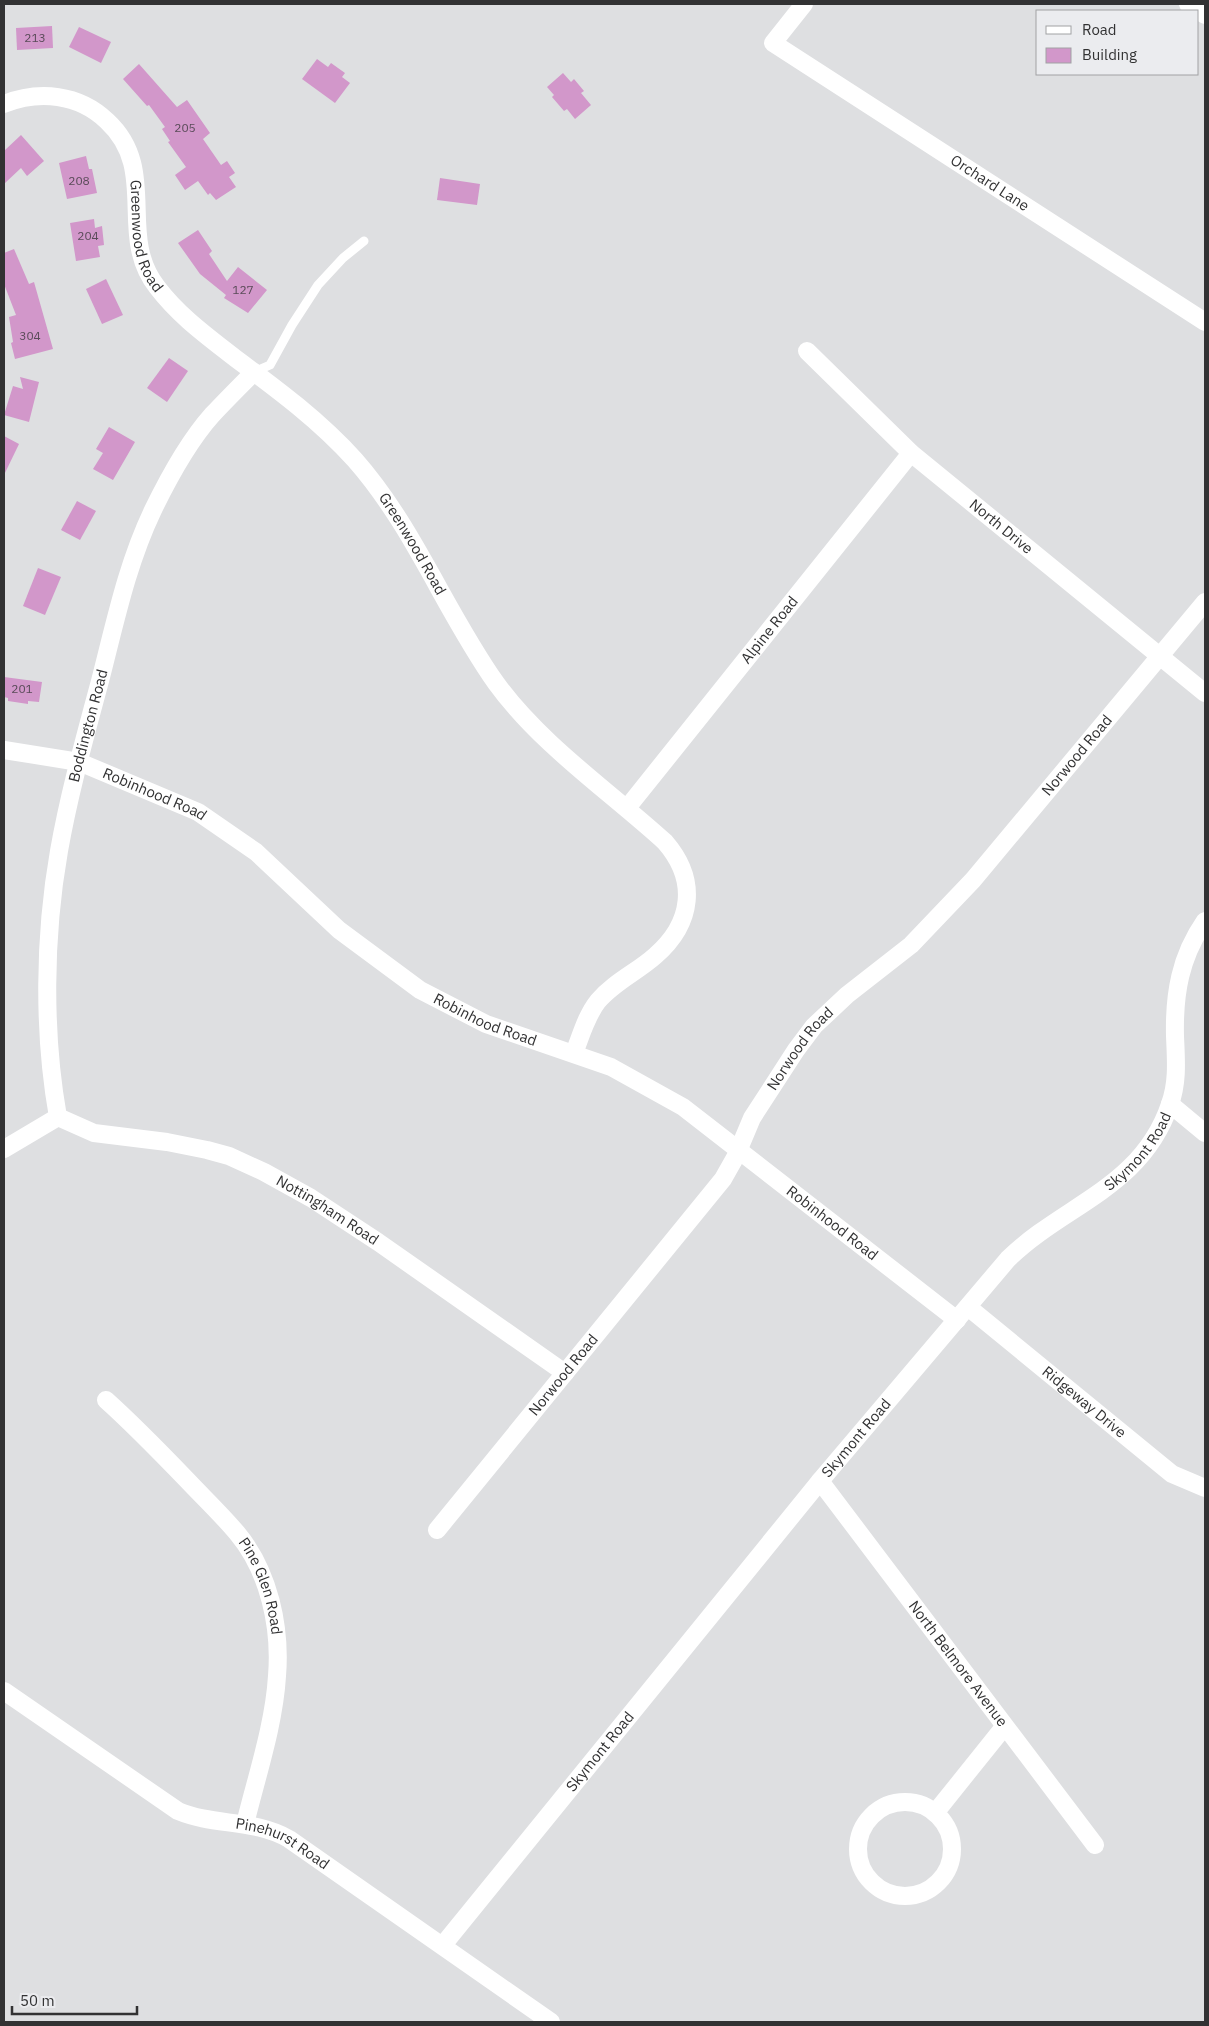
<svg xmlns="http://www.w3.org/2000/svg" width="1209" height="2026" viewBox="0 0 1209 2026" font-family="'IBM Plex Sans',sans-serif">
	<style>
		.building { fill: #d297ca }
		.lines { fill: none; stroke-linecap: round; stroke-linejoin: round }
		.service { stroke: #fff; stroke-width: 9 }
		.minor { stroke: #fff; stroke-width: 18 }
		.labels { text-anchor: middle; stroke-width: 4.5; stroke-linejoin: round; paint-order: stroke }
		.number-label { font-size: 12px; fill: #5a4b59 }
		.street-label { font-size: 15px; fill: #323233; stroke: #ebecef }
	</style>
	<rect width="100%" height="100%" fill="#dedfe1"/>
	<g class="building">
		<path d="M52,26L53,48L17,50L16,28Z"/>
		<path d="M79,27L111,42L101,63L69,47Z"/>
		<path d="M317,59L328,67L331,63L345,73L342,77L350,83L335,103L302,79Z"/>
		<path d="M139,64L177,107L187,100L210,133L203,139L221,165L227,161L235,173L229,177L236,187L216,200L210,193L208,195L198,181L185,190L175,175L186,167L168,142L170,141L162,129L165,127L149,105L147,106L123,79Z"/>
		<path d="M563,73L571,82L574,79L584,91L581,93L591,105L575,119L567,109L564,111L552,97L554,95L547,87Z"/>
		<path d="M21,135L44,161L27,176L21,168L4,184V151Z"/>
		<path d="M86,156L89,169H92L97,193L67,199L59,163Z"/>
		<path d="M440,178L480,184L477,205L437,200Z"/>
		<path d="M94,219L95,228L102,226L104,245L98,246L100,257L76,261L70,223Z"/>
		<path d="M198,230L212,251L209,254L227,281L238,267L267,290L248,313L224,298L226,295L200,274L178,243Z"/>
		<path d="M14,249L29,284L34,282L53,349L15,359L11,343L13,342L9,317L16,315L4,284V253Z"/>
		<path d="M106,279L123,315L102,324L86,289Z"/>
		<path d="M169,358L188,371L167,402L147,388Z"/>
		<path d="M20,377L39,382L29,422L4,415L13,386L23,389Z"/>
		<path d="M109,427L135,442L113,480L93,469L103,453L96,449Z"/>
		<path d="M4,436L19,444L4,475Z"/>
		<path d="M77,501L96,511L80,540L61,530Z"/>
		<path d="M38,568L61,577L45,615L23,606Z"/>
		<path d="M4,677L42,682L39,702L28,701V704L8,701V698L4,697Z"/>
	</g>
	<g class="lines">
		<path class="service" d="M254,372L270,365L292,325L318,285L343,258L364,241"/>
		<g class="minor">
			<path id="s1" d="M804,4L773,43L1205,322"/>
			<path d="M1188,4L1205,15"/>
			<path id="s2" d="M4,104C39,90 79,94 107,121C160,170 116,235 157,287C179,316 207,336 235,358C277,389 320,421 355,460C414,527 445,611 496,683C540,744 609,791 665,842C698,880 693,923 655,956C637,972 614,982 598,1001C586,1016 581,1036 574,1053"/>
			<path id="s3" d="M807,351L911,453L1205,693"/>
			<path id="s4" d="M4,750L79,762L198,812L256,852L339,930L420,990L486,1024L611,1067L683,1107L957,1320"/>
			<path id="s5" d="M627,808L911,453"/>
			<path d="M1170,1104L1205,1133"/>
			<path id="s6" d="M58,1117C43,1033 44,936 59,851C69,794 85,737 100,681C115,623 127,564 153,510C169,477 188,442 212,415C226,400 240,386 254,372"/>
			<path id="s7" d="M58,1117L94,1133L167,1142L207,1150L229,1156L264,1172L311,1198L378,1242L565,1373"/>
			<path d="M4,1149L58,1117"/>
			<path id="s8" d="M968,1307L1172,1474L1205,1488"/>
			<path id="s9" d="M106,1400C135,1426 161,1453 187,1480C204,1498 222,1515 237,1533C269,1571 281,1627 277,1676C274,1725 257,1775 245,1824"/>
			<path id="s10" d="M820,1481L1095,1845"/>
			<path id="s11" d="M437,1530L723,1179L736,1156L752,1118L796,1050L814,1026L847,995L911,945L973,880L1205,602"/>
			<path id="s12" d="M4,1691L178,1811C214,1826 254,1819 289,1839L551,2022"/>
			<circle cx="905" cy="1849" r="47"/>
			<path d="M935,1813L1004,1727"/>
			<path id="s13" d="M443,1945L820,1481L1008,1259C1064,1204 1142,1188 1170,1104C1178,1082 1176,1060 1175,1036C1174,994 1180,957 1205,921"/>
		</g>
	</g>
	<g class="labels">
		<g class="number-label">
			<text x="35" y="42">213</text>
			<text x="185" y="132">205</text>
			<text x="79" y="185">208</text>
			<text x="88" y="240">204</text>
			<text x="243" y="294">127</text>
			<text x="30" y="340">304</text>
			<text x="22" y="693">201</text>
		</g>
		<g class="street-label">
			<text dy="5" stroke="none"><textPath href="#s1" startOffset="308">Orchard Lane</textPath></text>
			<text dy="5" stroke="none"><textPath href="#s2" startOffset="235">Greenwood Road</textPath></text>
			<text dy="5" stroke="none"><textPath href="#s3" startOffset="262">North Drive</textPath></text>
			<text dy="5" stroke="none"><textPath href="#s2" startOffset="654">Greenwood Road</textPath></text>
			<text dy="5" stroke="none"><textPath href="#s5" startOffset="228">Alpine Road</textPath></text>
			<text dy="5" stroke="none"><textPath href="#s6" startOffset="396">Boddington Road</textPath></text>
			<text dy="5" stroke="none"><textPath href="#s11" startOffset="1010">Norwood Road</textPath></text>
			<text dy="5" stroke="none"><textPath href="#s4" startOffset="158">Robinhood Road</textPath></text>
			<text dy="5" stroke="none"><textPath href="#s4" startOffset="562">Robinhood Road</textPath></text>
			<text dy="5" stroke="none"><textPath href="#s11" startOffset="605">Norwood Road</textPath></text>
			<text dy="5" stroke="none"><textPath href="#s13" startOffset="1059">Skymont Road</textPath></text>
			<text dy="5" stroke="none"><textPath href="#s7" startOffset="289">Nottingham Road</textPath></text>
			<text dy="5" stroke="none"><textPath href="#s4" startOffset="968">Robinhood Road</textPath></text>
			<text dy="5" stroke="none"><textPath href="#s11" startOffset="200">Norwood Road</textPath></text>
			<text dy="5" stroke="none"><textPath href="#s8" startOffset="150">Ridgeway Drive</textPath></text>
			<text dy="5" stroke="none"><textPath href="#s13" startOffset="654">Skymont Road</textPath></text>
			<text dy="5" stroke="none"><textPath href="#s9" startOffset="246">Pine Glen Road</textPath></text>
			<text dy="5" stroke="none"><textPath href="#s10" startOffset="229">North Belmore Avenue</textPath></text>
			<text dy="5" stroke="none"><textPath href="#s13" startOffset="249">Skymont Road</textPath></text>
			<text dy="5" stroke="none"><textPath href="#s12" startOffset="322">Pinehurst Road</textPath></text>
		</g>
	</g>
	<rect width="1209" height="2026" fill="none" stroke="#323233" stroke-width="10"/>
	<rect x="1036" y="10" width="162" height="65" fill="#ebecef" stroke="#a1a2a4"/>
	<rect x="1046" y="26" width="25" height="8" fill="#ffffff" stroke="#a1a2a4"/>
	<text x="1082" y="35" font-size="15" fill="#323233">Road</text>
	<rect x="1046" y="48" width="25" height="15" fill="#d297ca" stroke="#a1a2a4"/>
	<text x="1082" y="60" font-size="15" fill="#323233">Building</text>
	<path d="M12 2006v8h125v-8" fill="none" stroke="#323233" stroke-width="2.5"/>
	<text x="20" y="2006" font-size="15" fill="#323233" stroke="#ebecef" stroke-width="4" paint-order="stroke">50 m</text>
</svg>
